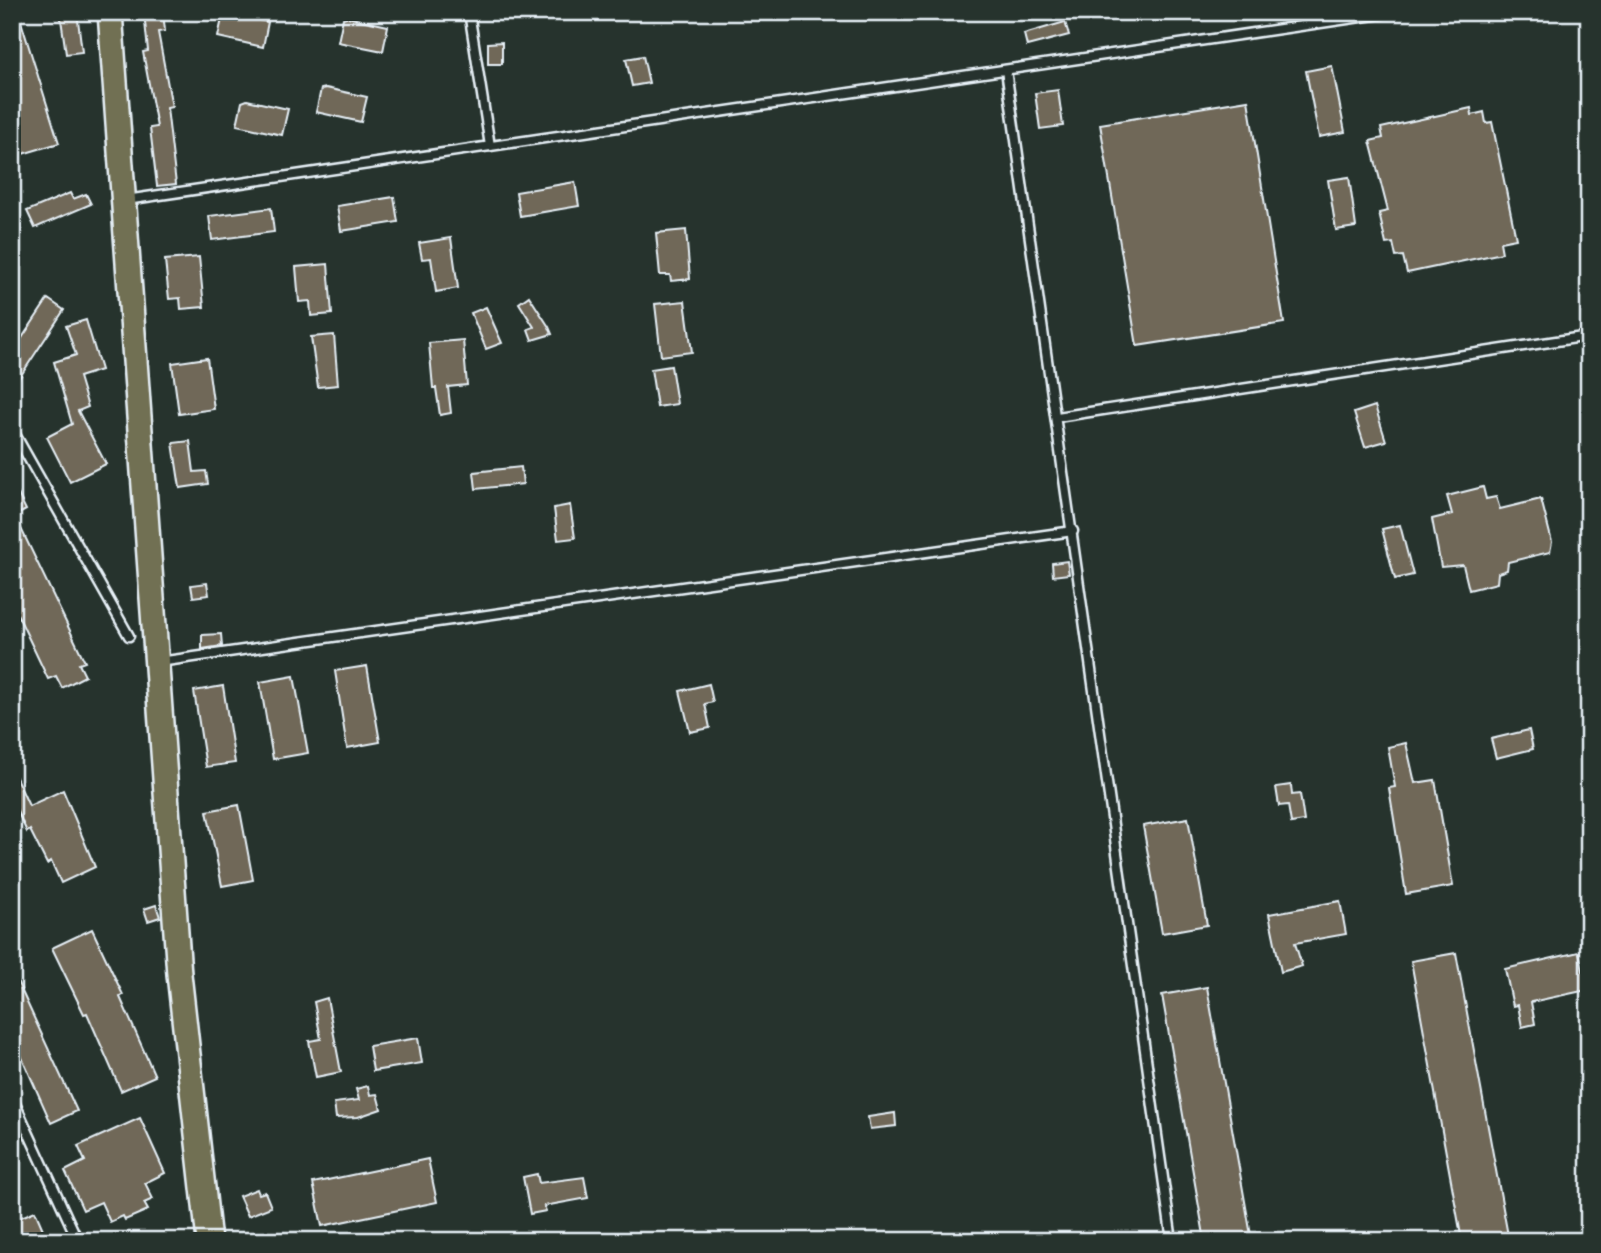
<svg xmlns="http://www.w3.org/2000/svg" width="1601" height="1253" viewBox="0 0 1601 1253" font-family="Mali,sans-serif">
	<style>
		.building { fill: #706858; stroke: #e8f1f8; stroke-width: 2 }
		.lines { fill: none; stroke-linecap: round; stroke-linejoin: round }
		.service-casing { stroke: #e8f1f8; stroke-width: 13 }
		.primary-casing { stroke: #e8f1f8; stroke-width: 28 }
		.service { stroke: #26332d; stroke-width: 8 }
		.primary { stroke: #716f52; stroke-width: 23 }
	</style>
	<rect width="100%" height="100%" fill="#26332d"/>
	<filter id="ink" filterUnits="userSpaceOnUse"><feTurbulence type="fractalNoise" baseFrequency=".0143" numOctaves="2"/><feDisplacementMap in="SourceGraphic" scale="14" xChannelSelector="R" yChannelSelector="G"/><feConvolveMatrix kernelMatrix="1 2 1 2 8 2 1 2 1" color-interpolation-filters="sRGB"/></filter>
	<g filter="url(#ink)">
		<g class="building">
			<path d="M12,12H18L59,143L19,155L12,135Z"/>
			<path d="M60,12H77L82,52L66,54Z"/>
			<path d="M144,12H163L165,31L158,32L172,107L167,108L176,184L157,186L150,128L157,127L143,52L148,51Z"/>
			<path d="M227,13L268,22L263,47L218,37L223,14Z"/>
			<path d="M347,17L388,26L383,51L338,42L343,18Z"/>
			<path d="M1065,22L1069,35L1027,46L1024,34Z"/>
			<path d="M502,42V64H488V43Z"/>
			<path d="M643,56L649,83L632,86L626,59Z"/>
			<path d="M1332,66L1345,132L1319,137L1306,71Z"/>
			<path d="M326,88L367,97L361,122L316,112L321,89Z"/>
			<path d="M1058,90L1063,126L1040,129L1035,93Z"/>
			<path d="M247,100L288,109L282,135L237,125L242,102Z"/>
			<path d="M1248,100L1284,323L1137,346L1100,124Z"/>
			<path d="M1471,108L1472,115L1484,112L1486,123L1492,122L1516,239L1500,242L1502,253L1407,273L1403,256L1396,257L1393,243L1386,244L1379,213L1388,211L1370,141L1383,138L1381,128Z"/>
			<path d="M1349,177L1356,227L1336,230L1328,180Z"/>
			<path d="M575,182L579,206L520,216L516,192Z"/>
			<path d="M70,193L73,199L86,194L91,204L35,228L27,211Z"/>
			<path d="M394,197L398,222L341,231L337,206Z"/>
			<path d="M271,208L274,232L212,240L209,216Z"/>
			<path d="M686,230L690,279L671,281L670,275H660L656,233Z"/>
			<path d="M451,238L458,288L436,292L431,258L422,259L419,243Z"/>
			<path d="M199,257L204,307L181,309L180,298L169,299L165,260Z"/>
			<path d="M328,264L332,314L311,316L310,301L299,302L296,267Z"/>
			<path d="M529,296L549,327L552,334L532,340L528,329L534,327L519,303Z"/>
			<path d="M48,299L64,310L12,389V353Z"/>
			<path d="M685,301L692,352L661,356L655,304Z"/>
			<path d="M486,307L502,343L486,349L471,313Z"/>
			<path d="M86,320L101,370L79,377L88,407L78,411L106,464L70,482L47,437L72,424L54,362L76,355L66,326Z"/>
			<path d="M334,335L338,385L318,387L311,337Z"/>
			<path d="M463,340L467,385L448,387L451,413L440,415L436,388H433L429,343Z"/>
			<path d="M207,358L214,409L179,414L172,363Z"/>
			<path d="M671,366L677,404L657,407L651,369Z"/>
			<path d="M1375,406L1386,441L1365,447L1354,413Z"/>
			<path d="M190,441L194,472L206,471L208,484L180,488L173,443Z"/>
			<path d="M521,467L523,484L476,489L474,472Z"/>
			<path d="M12,482L26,510L15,516L85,662L79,664L85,676L62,688L56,676L48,679L12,603Z"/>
			<path d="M1483,487L1486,499L1496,497L1500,509L1541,499L1552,542L1550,552L1508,562L1507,570L1498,573L1497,583L1469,590L1463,565L1441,567L1432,519L1452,514L1447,496Z"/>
			<path d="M570,505L575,538L558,540L554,508Z"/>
			<path d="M1400,525L1413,575L1395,579L1382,529Z"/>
			<path d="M1067,561L1069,574L1053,576L1052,563Z"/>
			<path d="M207,583L209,595L193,597L191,585Z"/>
			<path d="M221,634L222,646L202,649V635Z"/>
			<path d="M367,666L380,742L347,748L335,671Z"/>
			<path d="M294,676L308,753L273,759L260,682Z"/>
			<path d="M709,684L713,702L705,704L710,728L690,732L680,691Z"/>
			<path d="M223,686L235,763L206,767L194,691Z"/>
			<path d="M1529,730L1533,749L1496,758L1491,739Z"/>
			<path d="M1406,743L1415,783L1435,780L1453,886L1406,894L1389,788L1395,787L1388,747Z"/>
			<path d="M12,769L29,806L63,790L95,867L61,883L51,861L47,864L30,830L27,832L12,800Z"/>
			<path d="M1291,785L1292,795L1300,794L1304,821L1291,823L1288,805L1279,806L1276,787Z"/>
			<path d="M239,805L253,880L222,886L207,811Z"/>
			<path d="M1188,818L1207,925L1162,933L1143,826Z"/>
			<path d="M1340,901L1346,934L1295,943L1302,966L1281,972L1269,914Z"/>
			<path d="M156,905L160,917L148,921L144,909Z"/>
			<path d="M92,929L123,995L120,997L155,1076L121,1091L87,1013L84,1014L52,948Z"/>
			<path d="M1579,952L1587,990L1531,1002L1535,1024L1522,1027L1518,1005L1513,1006L1505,969Z"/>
			<path d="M1456,953L1509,1241H1462L1411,961Z"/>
			<path d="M12,970L77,1111L51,1123L16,1044L12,1046Z"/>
			<path d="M1207,987L1252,1241H1205L1162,995Z"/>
			<path d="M327,998L341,1072L316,1077L309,1041L321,1039L314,1002Z"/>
			<path d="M418,1038L422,1063L373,1071L369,1046Z"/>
			<path d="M368,1086L370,1095L377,1094L381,1109L358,1117L336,1118L334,1103L359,1100L356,1089Z"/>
			<path d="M895,1113L896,1126L870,1129L868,1117Z"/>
			<path d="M140,1118L165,1173L145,1183L153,1199L144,1203L148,1210L125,1220L123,1216L110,1222L101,1202L83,1210L65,1171L85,1161L78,1146Z"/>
			<path d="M428,1159L437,1202L322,1226L313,1183Z"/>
			<path d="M537,1174L539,1183L584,1177L588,1198L544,1206L546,1211L530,1214L523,1177Z"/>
			<path d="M257,1189L259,1194L265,1192L271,1207L248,1216L239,1196Z"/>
			<path d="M35,1211L48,1241H12V1221Z"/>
		</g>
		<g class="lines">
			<g class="service-casing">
				<g id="service">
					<path d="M469,12L490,146"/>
					<path d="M1006,70L1172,1241"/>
					<path d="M126,200L1395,12"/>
					<path d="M1057,417L1589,336"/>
					<path d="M12,429L129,636"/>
					<path d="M159,662L1073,531"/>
					<path d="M12,1097L78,1241"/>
				</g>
			</g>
			<g class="primary-casing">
				<path id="primary" d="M110,12L179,974L209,1241"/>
			</g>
			<use href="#service" class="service"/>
			<use href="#primary" class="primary"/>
		</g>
	</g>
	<rect width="1601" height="1253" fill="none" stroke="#26332d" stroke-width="42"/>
	<rect x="21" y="21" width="1559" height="1211" fill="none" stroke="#e8f1f8" stroke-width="2.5" filter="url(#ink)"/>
</svg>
